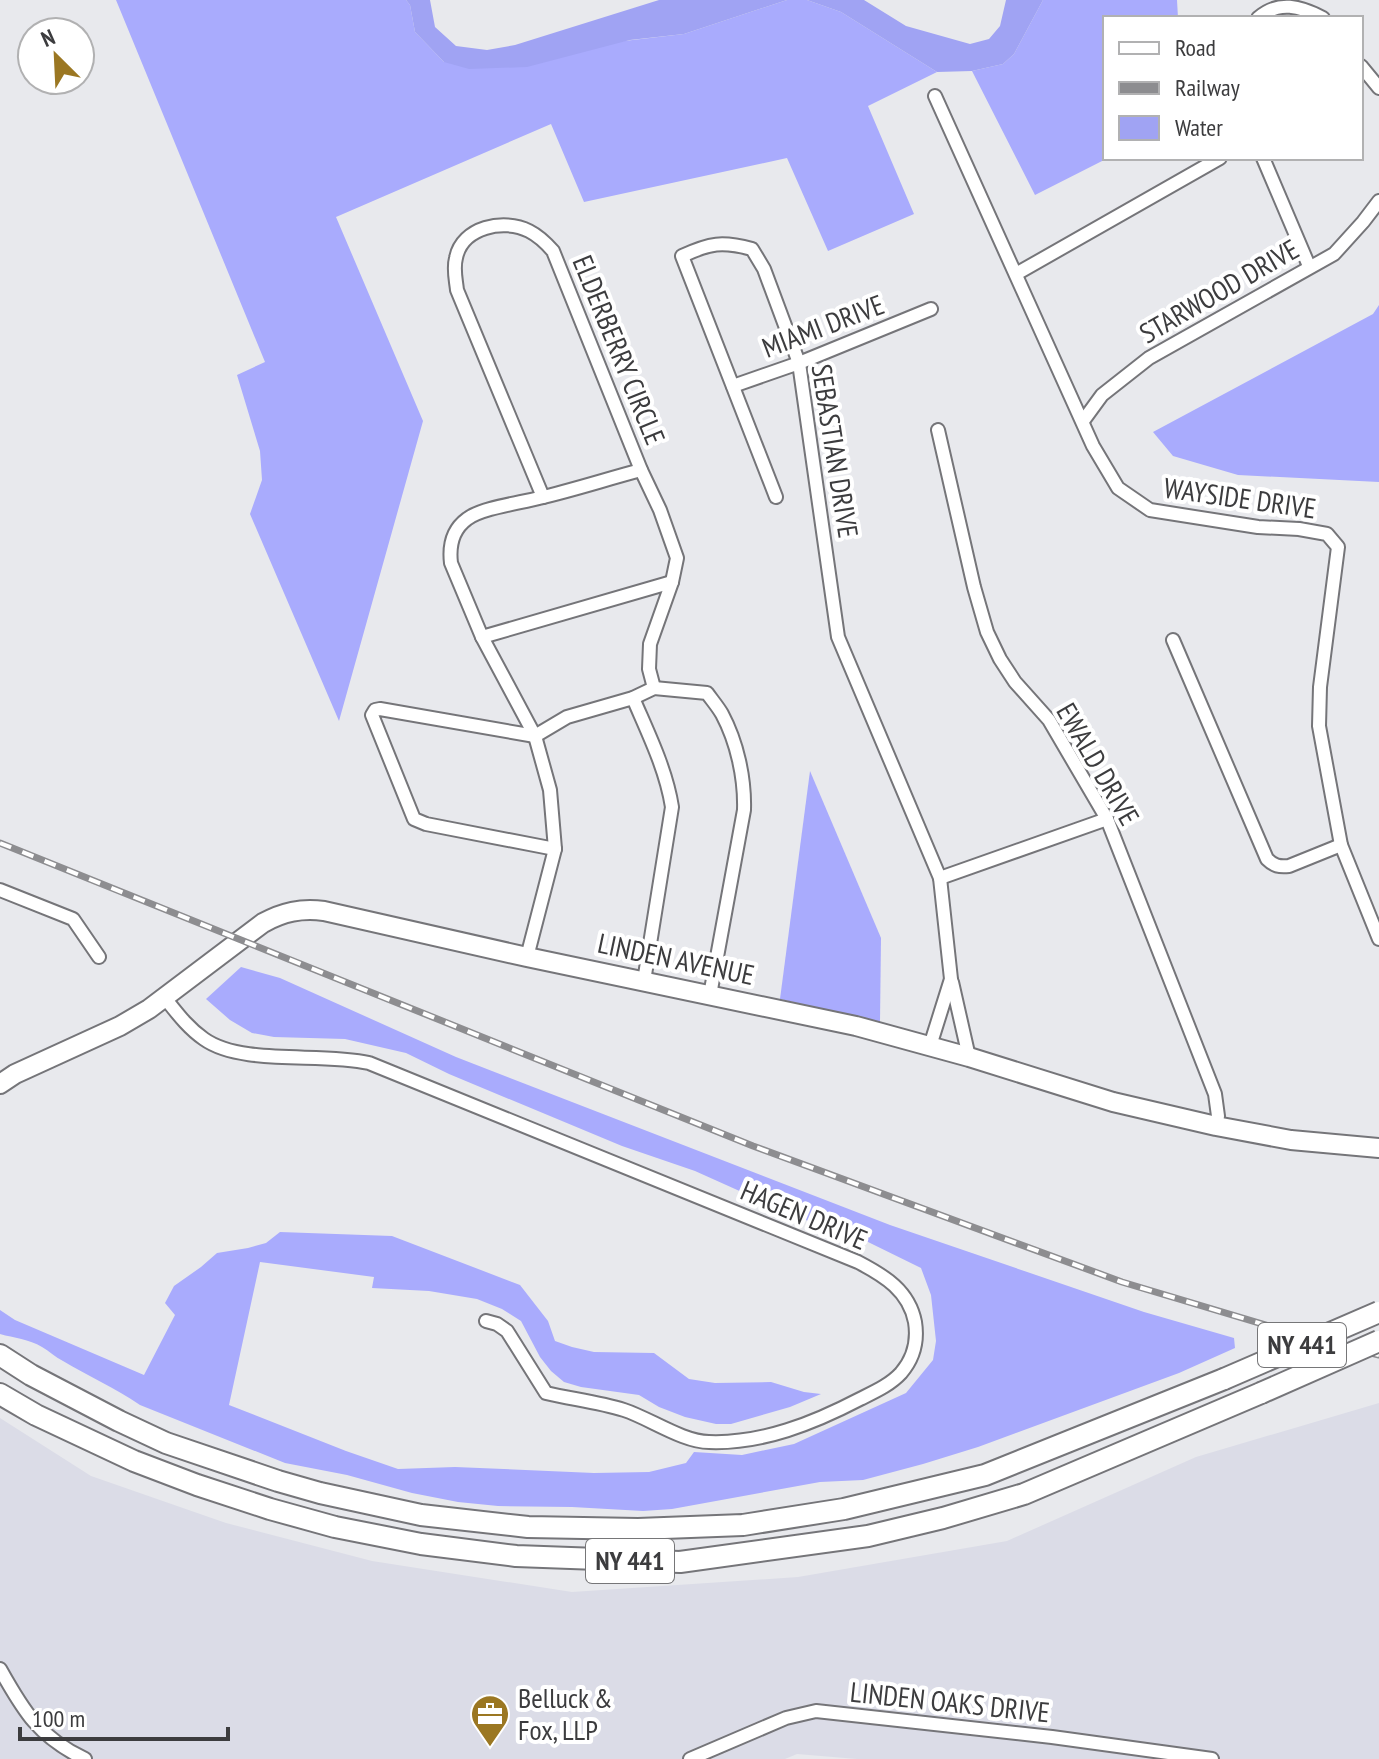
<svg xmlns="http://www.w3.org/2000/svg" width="1379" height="1759" viewBox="0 0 1379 1759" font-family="'PT Sans Narrow',sans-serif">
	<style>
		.built { fill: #dbdce7 }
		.forest { fill: #a9abfd }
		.water { fill: #a0a3f3 }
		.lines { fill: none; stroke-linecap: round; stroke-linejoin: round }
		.street-casing { stroke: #757579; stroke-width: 16 }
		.secondary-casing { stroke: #757579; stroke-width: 22 }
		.primary-casing { stroke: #757579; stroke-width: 24 }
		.street { stroke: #fff; stroke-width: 12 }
		.secondary { stroke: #fff; stroke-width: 18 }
		.primary { stroke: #fff; stroke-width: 20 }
		.rail-casing { stroke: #8d8d90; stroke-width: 7 }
		.rail { stroke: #fff; stroke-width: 4; stroke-dasharray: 12; stroke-linecap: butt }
		.primary-bridge-casing { stroke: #757579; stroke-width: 24; stroke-linecap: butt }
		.primary-bridge { stroke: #fff; stroke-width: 20 }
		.labels { text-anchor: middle; stroke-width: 8; stroke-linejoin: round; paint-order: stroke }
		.shield { fill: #fff; stroke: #767678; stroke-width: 2 }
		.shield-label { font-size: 26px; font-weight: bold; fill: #3c3c3e }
		.street-label { font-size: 28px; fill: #3c3c3e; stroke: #fff }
		.poi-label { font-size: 28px; fill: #3c3c3e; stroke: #fff; text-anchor: start }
	</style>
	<rect width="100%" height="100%" fill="#e8e9ed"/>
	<path class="built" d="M1379,1403V1759H857L797,1754L785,1759H0V1418L91,1476L226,1523L372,1561L572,1592L798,1577L1007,1541L1196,1457Z"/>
	<g class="forest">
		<path d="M116,0H406L410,5L415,32L444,62L684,34L787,0H807L841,12L937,72L868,106L914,214L828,251L787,158L584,202L551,124L336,217L423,421L339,721L250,514L262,480L260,451L237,375L265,362Z"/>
		<path d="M1043,0H1177L1178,18H1105V158H1108L1035,195L972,71L1003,64L1014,54Z"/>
		<path d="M1379,305V482L1238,475L1173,456L1153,432L1373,314Z"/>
		<path d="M810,771L881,938L880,1022L780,999Z"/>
		<path d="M241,967L280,978L456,1057L890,1225L1144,1312L1234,1338L1235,1348L1179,1373L978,1447L923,1464L863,1480L820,1482L672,1509L643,1511L572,1507L498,1506L458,1502L412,1493L347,1475L285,1463L140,1405C115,1388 88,1376 63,1361C55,1357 49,1351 42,1347C29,1339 14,1338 0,1334V1310L15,1320L144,1375L175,1315L165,1303L174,1286L201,1267L217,1253L248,1248L266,1243L280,1232L392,1236L520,1285L548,1321L555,1341L572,1347L594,1352L654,1353L689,1379L715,1383L771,1382L804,1392L821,1394L790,1407L731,1424H716L685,1417L659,1407L639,1395L581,1387L564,1382L551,1371L540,1357L521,1321L502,1309L477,1299L429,1291L372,1288L374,1277L260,1262L229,1405L346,1451L398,1469L455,1467L594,1473L649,1472L686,1463L694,1452L742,1455L794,1444L906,1393L933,1360L936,1341L931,1295L921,1268L866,1241L797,1217L695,1171L622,1146L449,1074L406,1053L345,1039L274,1037L252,1033L230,1020L206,999Z"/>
	</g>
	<g class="water">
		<path d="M406,0H430L435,27L456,46L487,50L515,45L659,0H787L684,34L630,40L527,67L469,69L444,62L415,32L410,5Z"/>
		<path d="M807,0H864L906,26L970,44L989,39L1000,26L1006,0H1043L1014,54L1003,64L972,71L937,72L841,12Z"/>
	</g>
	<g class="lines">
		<g class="street-casing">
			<g id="street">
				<path d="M1258,18C1279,0 1300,6 1323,18"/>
				<path d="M1361,66L1379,88"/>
				<path d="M935,96L1093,446L1118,488L1150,510L1258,527L1299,529L1327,534L1338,547L1320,687L1319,726L1341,845L1379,939"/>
				<path d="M1263,158L1309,266"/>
				<path d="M1016,274L1220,158"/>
				<path d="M733,386L799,363L931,309"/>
				<path d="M1083,421L1102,395L1149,358L1334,254L1363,222L1379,201"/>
				<path d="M938,430L974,587L987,632L1000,659L1015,682L1049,720L1107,819L1215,1094L1218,1116L1216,1126"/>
				<path d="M543,497L457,290C456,280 453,269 456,258C462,227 504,218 529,231C539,236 546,243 553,251L641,470L660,510L677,558L672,582L650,644L649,669L654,688"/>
				<path d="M776,497L682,256C710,243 722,241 752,249L764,269L799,363L838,637L940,878L951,979L930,1046"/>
				<path d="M482,637L672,582"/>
				<path d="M1173,640L1267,859C1274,866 1279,867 1289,866L1341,845"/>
				<path d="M633,698C648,733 666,769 672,807L644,981"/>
				<path d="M535,736L567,717L633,698L654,688L707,693C712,700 718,707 722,714C737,742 745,778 744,810L710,995"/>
				<path d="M535,736L380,709L375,710L372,715L414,819L426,824L555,849"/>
				<path d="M940,878L1107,819"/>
				<path d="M0,890L73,919L99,957"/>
				<path d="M527,957L555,849L550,790L535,736L482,637L451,563C449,546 452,530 467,519C481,508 520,503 539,498C573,490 607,479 641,470"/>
				<path d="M952,982L969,1057"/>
				<path d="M165,998C177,1013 188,1028 204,1039C242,1066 321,1052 369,1063L858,1262C885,1276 909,1291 915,1322C918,1341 914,1358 901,1373C890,1385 874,1392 860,1399C814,1423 762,1444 709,1442C683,1442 649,1418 624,1410C599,1402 571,1399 546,1393L507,1331L497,1324L486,1321"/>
				<path d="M0,1669C24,1712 39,1737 85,1759"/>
				<path d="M690,1759L786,1718L816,1711L1052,1737L1212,1759"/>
			</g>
		</g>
		<g class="secondary-casing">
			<path id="secondary" d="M0,1084L15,1074L120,1026L149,1009L263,923C283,912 301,908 324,911L527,957L856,1026L969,1057L1113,1102L1216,1126L1291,1140L1379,1148"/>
		</g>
		<g class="primary-casing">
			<g id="primary">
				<path d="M0,1355L31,1375L119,1421L166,1443L278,1481L320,1493L421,1515L528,1527L638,1529L743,1525L844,1509L985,1475L1224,1379"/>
				<path d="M0,1394L36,1415L134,1461L197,1485L270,1509L335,1527L421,1544L516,1556L680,1562L868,1536L943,1518L1024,1494L1261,1393"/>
			</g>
		</g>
		<use href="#street" class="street"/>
		<use href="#secondary" class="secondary"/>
		<use href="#primary" class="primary"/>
		<g class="rail-casing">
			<path id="rail" d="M0,843L753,1146L1122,1282L1279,1329L1379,1355"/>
		</g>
		<use href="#rail" class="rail"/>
		<g class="primary-bridge-casing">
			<g id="primary-bridge">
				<path d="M1224,1379L1379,1312"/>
				<path d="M1261,1393L1379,1341"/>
			</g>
		</g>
		<use href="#primary-bridge" class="primary-bridge"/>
	</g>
	<defs>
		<g id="office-pin" transform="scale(2)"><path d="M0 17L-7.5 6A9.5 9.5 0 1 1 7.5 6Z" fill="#9b7722" stroke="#fff"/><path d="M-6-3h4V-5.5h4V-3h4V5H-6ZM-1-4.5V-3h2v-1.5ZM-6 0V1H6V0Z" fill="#fff"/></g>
	</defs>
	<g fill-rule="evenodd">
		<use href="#office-pin" x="490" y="1714"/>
	</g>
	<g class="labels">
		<g class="shield">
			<rect x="1258" y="1323" width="88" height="44" rx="6"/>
			<rect x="586" y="1539" width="88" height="44" rx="6"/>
		</g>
		<g class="shield-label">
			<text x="1302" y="1354">NY 441</text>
			<text x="630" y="1570">NY 441</text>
		</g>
		<g class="street-label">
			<text transform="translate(1219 291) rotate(-30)" y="10">STARWOOD DRIVE</text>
			<text transform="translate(823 326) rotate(-21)" y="10">MIAMI DRIVE</text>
			<text transform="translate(619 350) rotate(68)" y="10">ELDERBERRY CIRCLE</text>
			<text transform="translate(835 451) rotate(81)" y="10">SEBASTIAN DRIVE</text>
			<text transform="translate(1240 498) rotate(8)" y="10">WAYSIDE DRIVE</text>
			<text transform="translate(1098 764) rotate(60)" y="10">EWALD DRIVE</text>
			<text transform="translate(676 959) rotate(12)" y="10">LINDEN AVENUE</text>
			<text transform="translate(804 1215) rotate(23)" y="10">HAGEN DRIVE</text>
			<text transform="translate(950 1702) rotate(6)" y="10">LINDEN OAKS DRIVE</text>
		</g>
		<g class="poi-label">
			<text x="518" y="1708">Belluck &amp;<tspan x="518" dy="32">Fox, LLP</tspan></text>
		</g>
	</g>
	<rect x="1103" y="16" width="260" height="144" fill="#ffffff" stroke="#b1b1b2" stroke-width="2"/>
	<rect x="1119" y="42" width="40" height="12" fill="#ffffff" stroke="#b1b1b2" stroke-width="2"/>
	<text x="1175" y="56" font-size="24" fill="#3c3c3e">Road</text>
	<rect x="1119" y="82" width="40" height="12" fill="#8d8d90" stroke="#b1b1b2" stroke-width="2"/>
	<text x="1175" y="96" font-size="24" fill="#3c3c3e">Railway</text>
	<rect x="1119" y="116" width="40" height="24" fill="#a0a3f3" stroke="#b1b1b2" stroke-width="2"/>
	<text x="1175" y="136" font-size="24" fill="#3c3c3e">Water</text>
	<g transform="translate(56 56) rotate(336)"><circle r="38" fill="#ffffff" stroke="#b1b1b2" stroke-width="2"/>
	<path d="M0-6L14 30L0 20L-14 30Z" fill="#9b7722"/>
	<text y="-12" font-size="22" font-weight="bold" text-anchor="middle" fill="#3c3c3e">N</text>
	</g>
	<path d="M20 1727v12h208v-12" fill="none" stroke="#3c3c3e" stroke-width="4"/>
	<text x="32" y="1727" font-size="24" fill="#3c3c3e" stroke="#ffffff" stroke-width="6" paint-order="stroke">100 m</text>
</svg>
